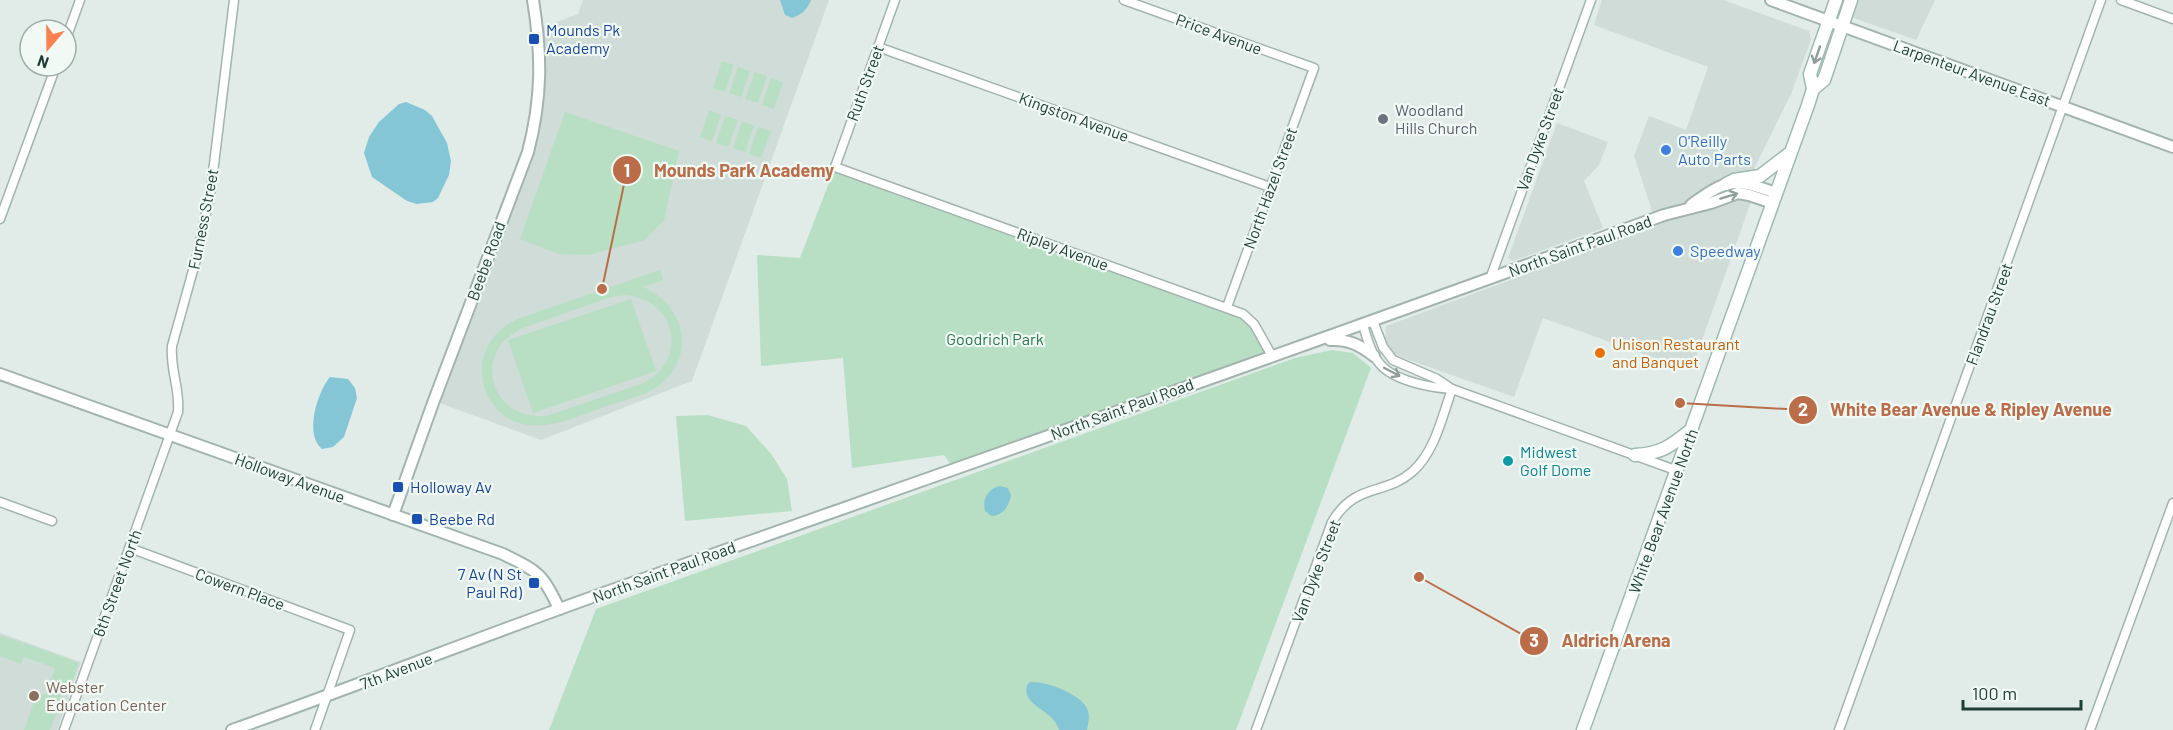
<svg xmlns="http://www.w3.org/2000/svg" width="2173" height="730" viewBox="0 0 2173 730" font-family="Barlow,sans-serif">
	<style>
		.built { fill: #cfdcd7 }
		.green { fill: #b8dfc4; fill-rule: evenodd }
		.water { fill: #84c6d6 }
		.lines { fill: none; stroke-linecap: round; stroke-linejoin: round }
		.minor-casing { stroke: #a3b4af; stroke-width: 11 }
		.tertiary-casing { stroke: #a3b4af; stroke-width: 14 }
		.secondary-casing { stroke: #9eb9b1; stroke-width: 15 }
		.minor { stroke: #fff; stroke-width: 8 }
		.tertiary { stroke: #fff; stroke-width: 10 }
		.secondary { stroke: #fff; stroke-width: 12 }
		.oneway { stroke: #909e9b }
		.transit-dot { fill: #1a4fb4; stroke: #f1f9f5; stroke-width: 2 }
		.worship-dot { fill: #6b7280; stroke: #f1f9f5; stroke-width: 2 }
		.shop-dot { fill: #3f7fe0; stroke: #f1f9f5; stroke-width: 2 }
		.food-dot { fill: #e8710a; stroke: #f1f9f5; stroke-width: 2 }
		.culture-dot { fill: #0f9aa8; stroke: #f1f9f5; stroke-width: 2 }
		.education-dot { fill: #8d6e63; stroke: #f1f9f5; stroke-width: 2 }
		.labels { text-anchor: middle; stroke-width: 4.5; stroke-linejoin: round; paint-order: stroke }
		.transit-label { font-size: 16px; fill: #164399; stroke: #f1f9f5; text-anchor: start }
		.street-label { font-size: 16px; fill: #203e37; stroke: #f1f9f5 }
		.worship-label { font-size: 16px; fill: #5b616d; stroke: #f1f9f5; text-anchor: start }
		.shop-label { font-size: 16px; fill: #366cbe; stroke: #f1f9f5; text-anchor: start }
		.park-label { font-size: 16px; fill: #27784a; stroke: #f1f9f5 }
		.food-label { font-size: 16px; fill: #c56008; stroke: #f1f9f5; text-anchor: start }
		.culture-label { font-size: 16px; fill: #0d838f; stroke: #f1f9f5; text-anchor: start }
		.education-label { font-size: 16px; fill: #785e54; stroke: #f1f9f5; text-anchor: start }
		.leader { fill: none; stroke: #ba6d48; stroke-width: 2 }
		.callout-dot { fill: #ba6d48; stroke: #f1f9f5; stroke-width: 2 }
		.mark-label { font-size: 18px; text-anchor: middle; font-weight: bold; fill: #fff }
		.callout-label { font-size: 18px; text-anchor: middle; font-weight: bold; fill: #ba6d48; stroke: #f1f9f5; stroke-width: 4.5; stroke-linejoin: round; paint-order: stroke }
	</style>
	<rect width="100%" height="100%" fill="#e1ece8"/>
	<g class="built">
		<path d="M583,0H829L692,381L541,440L437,402L538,127L544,101L541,28L578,14Z"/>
		<path d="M1602,0H1723L1809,31L1811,40L1791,94L1753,171L1758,182L1691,371L1543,318L1514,397L1395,355L1385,341L1386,326L1657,226L1634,156L1649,116L1686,130L1708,67L1594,25Z"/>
		<path d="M1857,0H1935L1916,40L1851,17Z"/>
		<path d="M1557,123L1608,142L1599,165L1584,181L1603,228L1513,261L1508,258Z"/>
		<path d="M0,633L81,662L57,730H0Z"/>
	</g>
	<g class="green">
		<path d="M722,61L734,65L725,92L713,88Z"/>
		<path d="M738,67L750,71L741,97L729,93Z"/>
		<path d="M755,72L767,76L758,103L745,99Z"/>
		<path d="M771,78L783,82L774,109L762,105Z"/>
		<path d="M709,110L721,115L712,141L700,137Z"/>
		<path d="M565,112L679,151L664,220L645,240L588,255L559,254L520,239Z"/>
		<path d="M725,116L738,120L728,147L716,143Z"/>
		<path d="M742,121L754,126L745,152L733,148Z"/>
		<path d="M758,127L771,131L761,158L749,154Z"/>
		<path d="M835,167L1227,307L1254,324L1272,356L954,469L944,455L852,468L843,358L761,366L757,255L800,258Z"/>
		<path d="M660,270L663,280L643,287C681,303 697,348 665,380C651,395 627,399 607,406C572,418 527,442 496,408C487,398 482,384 482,370C482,346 498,327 520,318ZM625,295C678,299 689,363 641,384L546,416C489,421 471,350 523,328L611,297Z"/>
		<path d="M631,299L656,371L533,413L508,340Z"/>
		<path d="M1332,350L1353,353L1371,368L1236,730H549L596,609L1295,358Z"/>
		<path d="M708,415L746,426L772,455L787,479L792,511L685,521L676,416Z"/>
		<path d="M0,635L23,643L21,651L24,643L79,663L73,680L68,681L50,730H24L37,693L45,695L55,668L24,657L21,664L0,656Z"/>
	</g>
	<g class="water">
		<path d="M780,0H811C807,10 801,15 792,18L785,15Z"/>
		<path d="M406,102L425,110L432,116L447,143L451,161L449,175L438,198L433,202L417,204L407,201L372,177L364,153L369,137L379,122L399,104Z"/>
		<path d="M330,377L348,379L355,388L357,398L344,437L333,447L322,449C304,434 317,393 330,377Z"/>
		<path d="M1000,486L1008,488L1011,496C1008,507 1004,515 991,516L985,511C982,498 988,489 1000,486Z"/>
		<path d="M1030,682C1046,681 1083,694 1088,711C1090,717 1088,724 1087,730H1059C1054,709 1021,707 1027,685Z"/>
	</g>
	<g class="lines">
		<g class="minor-casing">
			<g id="minor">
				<path d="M895,0L835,167L1243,314L1254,324L1272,356"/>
				<path d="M1124,0L1314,68L1227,307"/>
				<path d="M2121,0L2173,19"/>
				<path d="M66,39L80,0"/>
				<path d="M878,47L1270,187"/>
				<path d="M0,219L56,66"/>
				<path d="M1490,279L1591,0"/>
				<path d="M1373,321L1383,347L1393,360L1437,379L1452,389"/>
				<path d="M1363,325C1367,338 1371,354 1380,364C1394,381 1432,388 1452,389L1678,471"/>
				<path d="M0,502L52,521"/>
				<path d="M130,548L350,630L315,730"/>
				<path d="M64,730L178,412C180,387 170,371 172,346L197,256L211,189L234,0"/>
				<path d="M1256,730L1332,522C1356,482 1384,496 1412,472C1435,452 1442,417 1452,389"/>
				<path d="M1839,730L2101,0"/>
				<path d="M2090,730L2173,503"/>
			</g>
		</g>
		<g class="tertiary-casing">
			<g id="tertiary">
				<path d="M1771,0L2173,147"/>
				<path d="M1691,205C1728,178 1734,178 1776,193"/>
				<path d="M1330,340C1348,339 1360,345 1374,356"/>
				<path d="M0,374L503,554C537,571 543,573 559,609"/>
				<path d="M393,515L433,403L528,152C542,98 542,55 533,0"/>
				<path d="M232,730C354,687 475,639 598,595C954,469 1310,345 1664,215L1711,203L1738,193L1749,195L1773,203"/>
			</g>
		</g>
		<g class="secondary-casing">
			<g id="secondary">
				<path d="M1813,89L1824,80L1851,0"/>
				<path d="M1726,184L1734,180L1760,176L1790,153"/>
				<path d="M1635,455C1662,454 1672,445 1692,429"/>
				<path d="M1583,730L1808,105L1813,89L1810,74L1836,0"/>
			</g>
		</g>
		<use href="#minor" class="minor"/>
		<use href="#tertiary" class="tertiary"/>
		<use href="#secondary" class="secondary"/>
	</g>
	<defs><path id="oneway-shaft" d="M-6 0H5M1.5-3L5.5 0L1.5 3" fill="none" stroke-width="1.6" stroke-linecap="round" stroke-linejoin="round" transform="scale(1.5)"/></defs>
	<g class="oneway">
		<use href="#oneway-shaft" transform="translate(1817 55) rotate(109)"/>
		<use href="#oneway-shaft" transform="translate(1729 196) rotate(-17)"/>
		<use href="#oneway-shaft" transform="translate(1392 372) rotate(28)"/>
	</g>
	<g class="transit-dot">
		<rect x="528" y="33" width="12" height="12" rx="3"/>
		<rect x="392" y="481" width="12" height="12" rx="3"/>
		<rect x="411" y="513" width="12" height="12" rx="3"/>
		<rect x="528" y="577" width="12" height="12" rx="3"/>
	</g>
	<circle class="worship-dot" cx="1383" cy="119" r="6"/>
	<g class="shop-dot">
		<circle cx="1666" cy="150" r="6"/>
		<circle cx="1678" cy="251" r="6"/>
	</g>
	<circle class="food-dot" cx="1600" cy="353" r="6"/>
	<circle class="culture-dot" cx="1508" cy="461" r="6"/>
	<circle class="education-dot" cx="34" cy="696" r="6"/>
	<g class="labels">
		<g class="transit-label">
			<text x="546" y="36">Mounds Pk<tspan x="546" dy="18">Academy</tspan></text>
			<text x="410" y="493">Holloway Av</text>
			<text x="429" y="525">Beebe Rd</text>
			<text x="522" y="580" text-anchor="end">7 Av (N St<tspan x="522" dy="18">Paul Rd)</tspan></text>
		</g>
		<g class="street-label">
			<text transform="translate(1219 34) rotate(20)" y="6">Price Avenue</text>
			<text transform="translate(1972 73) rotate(20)" y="6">Larpenteur Avenue East</text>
			<text transform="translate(865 83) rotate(-70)" y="6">Ruth Street</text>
			<text transform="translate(1074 117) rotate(20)" y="6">Kingston Avenue</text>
			<text transform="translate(1540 139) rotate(-70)" y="6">Van Dyke Street</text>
			<text transform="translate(1270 188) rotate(-70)" y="6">North Hazel Street</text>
			<text transform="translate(203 219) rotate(-79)" y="6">Furness Street</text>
			<text transform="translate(1580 246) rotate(-20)" y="6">North Saint Paul Road</text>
			<text transform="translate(1063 249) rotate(20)" y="6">Ripley Avenue</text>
			<text transform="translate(486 261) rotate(-70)" y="6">Beebe Road</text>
			<text transform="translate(1989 314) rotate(-70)" y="6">Flandrau Street</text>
			<text transform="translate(1122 409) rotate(-20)" y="6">North Saint Paul Road</text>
			<text transform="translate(290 478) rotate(20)" y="6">Holloway Avenue</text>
			<text transform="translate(1663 511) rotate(-70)" y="6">White Bear Avenue North</text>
			<text transform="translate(1316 571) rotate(-69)" y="6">Van Dyke Street</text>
			<text transform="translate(664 572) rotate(-20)" y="6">North Saint Paul Road</text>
			<text transform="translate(117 583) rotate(-70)" y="6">6th Street North</text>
			<text transform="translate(240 589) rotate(20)" y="6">Cowern Place</text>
			<text transform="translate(396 671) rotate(-21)" y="6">7th Avenue</text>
		</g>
		<g class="worship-label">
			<text x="1395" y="116">Woodland<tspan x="1395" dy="18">Hills Church</tspan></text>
		</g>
		<g class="shop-label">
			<text x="1678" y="147">O'Reilly<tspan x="1678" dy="18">Auto Parts</tspan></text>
			<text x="1690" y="257">Speedway</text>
		</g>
		<g class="park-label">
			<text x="995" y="345">Goodrich Park</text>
		</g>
		<g class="food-label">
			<text x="1612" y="350">Unison Restaurant<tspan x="1612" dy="18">and Banquet</tspan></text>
		</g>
		<g class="culture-label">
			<text x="1520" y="458">Midwest<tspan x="1520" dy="18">Golf Dome</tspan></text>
		</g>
		<g class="education-label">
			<text x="46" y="693">Webster<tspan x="46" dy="18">Education Center</tspan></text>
		</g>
	</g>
	<path class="leader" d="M602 289L627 170M1680 403L1803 410M1419 577L1534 641"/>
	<g class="callout-dot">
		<circle cx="602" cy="289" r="6"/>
		<circle cx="1680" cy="403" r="6"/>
		<circle cx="1419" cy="577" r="6"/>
		<circle cx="627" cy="170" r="15"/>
		<circle cx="1803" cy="410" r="15"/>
		<circle cx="1534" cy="641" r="15"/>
	</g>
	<g class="mark-label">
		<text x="627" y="177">1</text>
		<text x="1803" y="416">2</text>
		<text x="1534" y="647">3</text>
	</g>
	<g class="callout-label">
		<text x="744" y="177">Mounds Park Academy</text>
		<text x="1971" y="416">White Bear Avenue &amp; Ripley Avenue</text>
		<text x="1616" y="647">Aldrich Arena</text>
	</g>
	<g transform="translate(48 48) rotate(200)"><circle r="28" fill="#f1f9f5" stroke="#9daea9" stroke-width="1.5"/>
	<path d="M0-4.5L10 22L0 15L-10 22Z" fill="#fc8150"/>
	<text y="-9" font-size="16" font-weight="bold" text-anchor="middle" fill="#203e37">N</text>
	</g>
	<path d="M1963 700v9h118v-9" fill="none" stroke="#203e37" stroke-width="3"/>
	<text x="1972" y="700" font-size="18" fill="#203e37" stroke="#f1f9f5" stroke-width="4.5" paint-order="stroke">100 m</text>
</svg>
